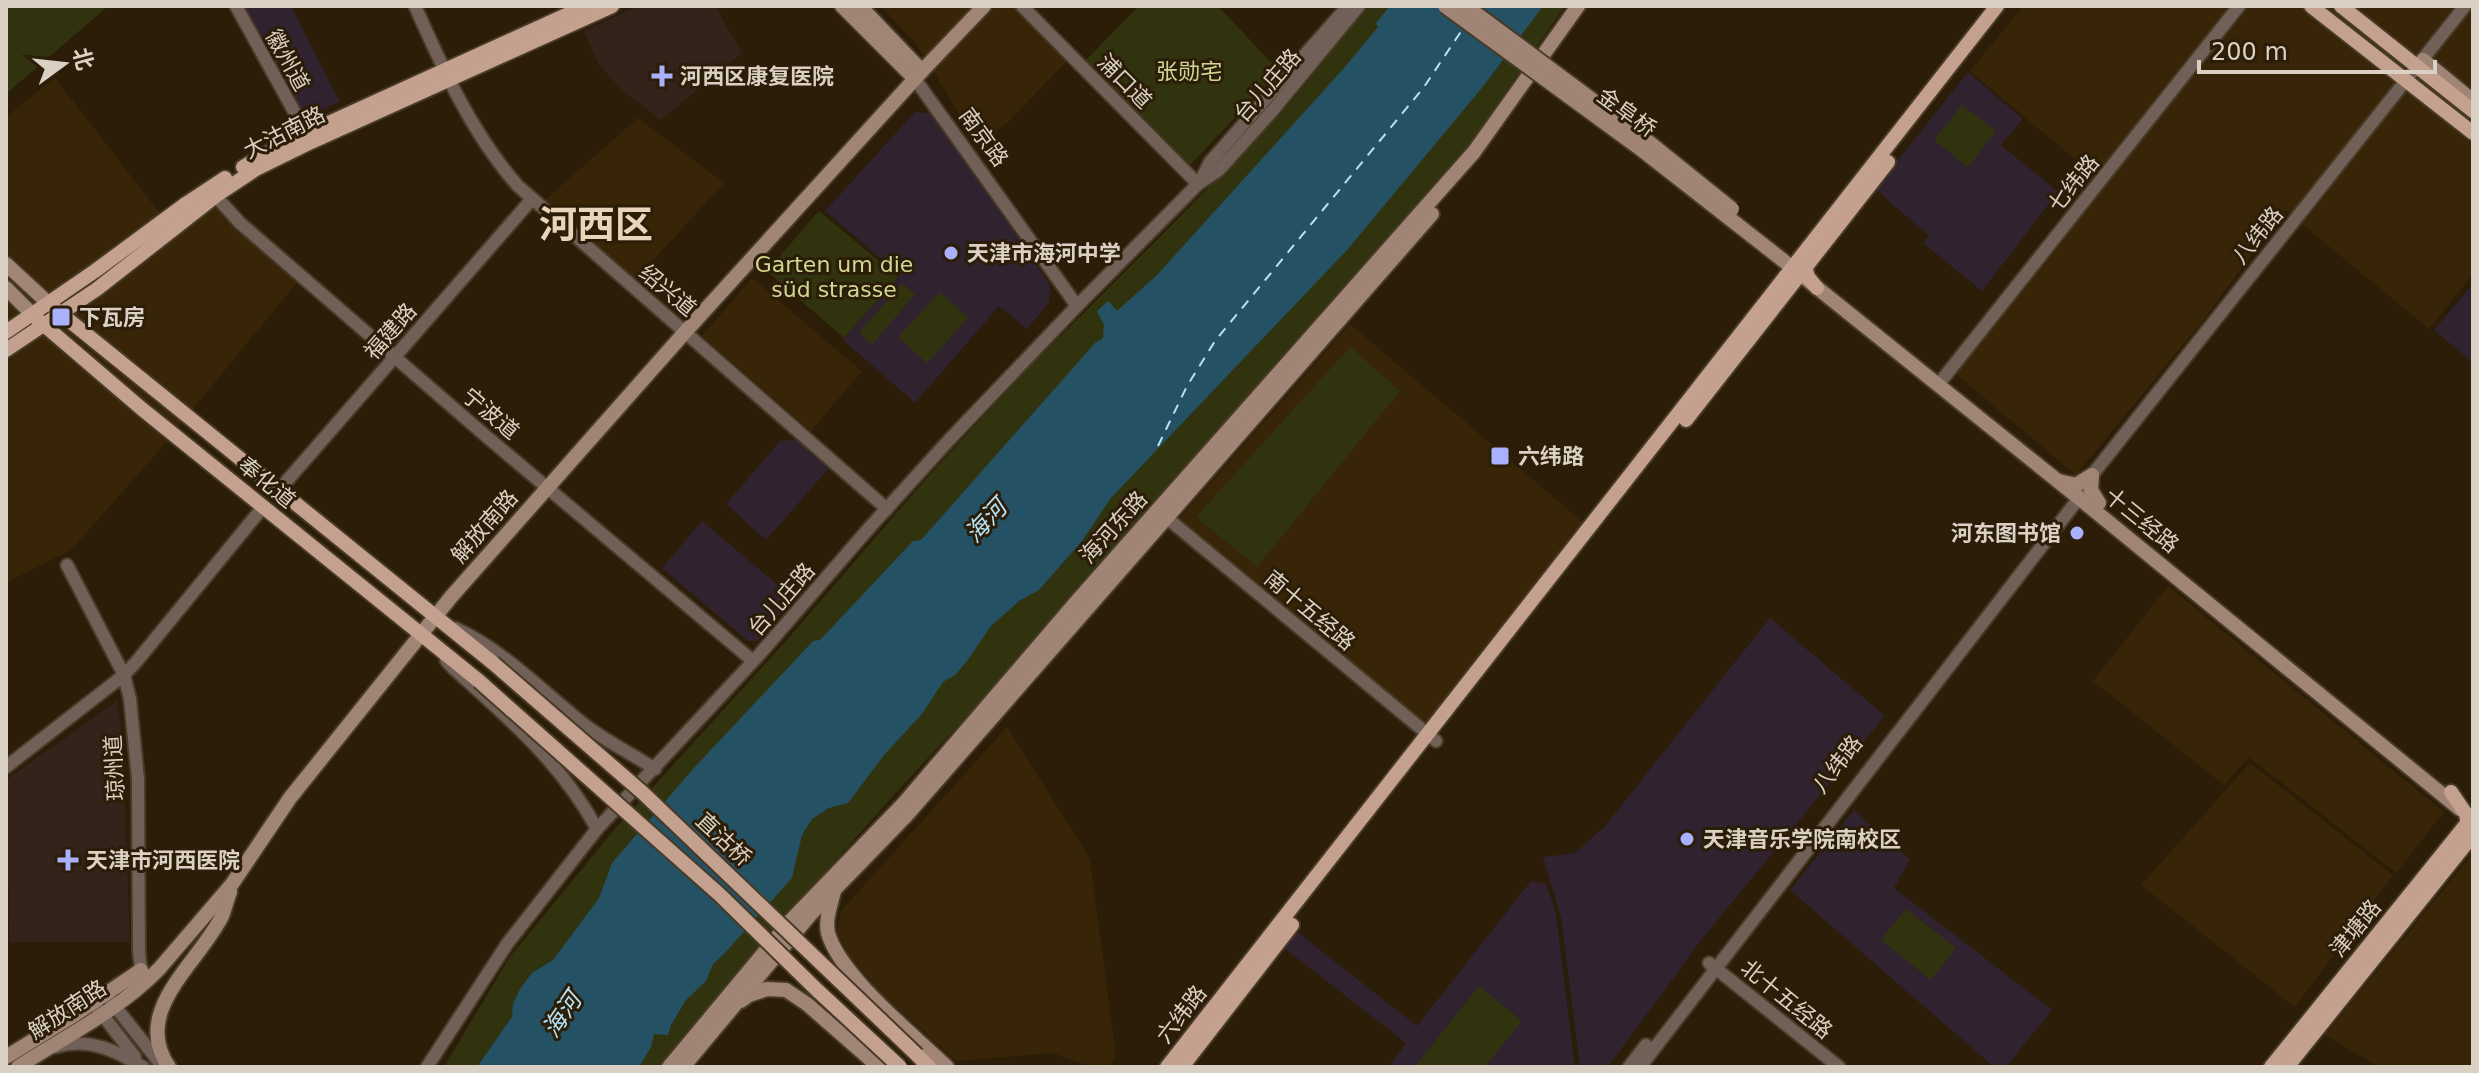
<svg xmlns="http://www.w3.org/2000/svg" width="2479" height="1073" viewBox="0 0 2479 1073" font-family="'DejaVu Sans','Noto Sans SC',sans-serif">
	<style>
		.built { fill: #382508 }
		.education { fill: #30222f }
		.medical { fill: #33231a }
		.green { fill: #31330f }
		.water { fill: #245164 }
		.lines { fill: none; stroke-linecap: round; stroke-linejoin: round }
		.ferry { stroke: #b6e2f6; stroke-width: 2; stroke-dasharray: 10 8; stroke-linecap: butt }
		.tertiary-casing { stroke: #473a26; stroke-width: 16 }
		.secondary-casing { stroke: #473a26; stroke-width: 18 }
		.primary-casing { stroke: #473a26; stroke-width: 18 }
		.tertiary { stroke: #716057; stroke-width: 12 }
		.secondary { stroke: #a08476; stroke-width: 14 }
		.primary { stroke: #c4a08e; stroke-width: 14 }
		.secondary-bridge-casing { stroke: #473a26; stroke-width: 18; stroke-linecap: butt }
		.primary-bridge-casing { stroke: #473a26; stroke-width: 18; stroke-linecap: butt }
		.secondary-bridge { stroke: #a08476; stroke-width: 14 }
		.primary-bridge { stroke: #c4a08e; stroke-width: 14 }
		.poi-dot { fill: #a9b0fc; stroke: #2b1d08; stroke-width: 3 }
		.labels { text-anchor: middle; stroke-width: 6; stroke-linejoin: round; paint-order: stroke }
		.street-label { font-size: 22px; fill: #dad0c4; stroke: #2b1d08 }
		.park-label { font-size: 22px; fill: #d1d692; stroke: #2b1d08 }
		.poi-label { font-size: 22px; font-weight: bold; fill: #dad0c4; stroke: #2b1d08; text-anchor: start }
		.water-label { font-size: 24px; font-style: italic; fill: #b6e2f6; stroke: #2b1d08 }
		.town-label { font-size: 38px; font-weight: bold; fill: #e8d5bb; stroke: #2b1d08 }
	</style>
	<rect width="100%" height="100%" fill="#2b1d08"/>
	<g class="built">
		<path d="M881,6H1014L1069,59L1007,123L978,144L915,42Z"/>
		<path d="M2023,6H2473V274L2429,329L2285,210L2201,323L2076,475L1956,374L2100,180L1970,71Z"/>
		<path d="M55,78L162,216L200,187L299,280L156,454L71,550L6,583V117Z"/>
		<path d="M638,118L724,183L634,281L546,199Z"/>
		<path d="M752,278L862,371L811,431L702,336Z"/>
		<path d="M1350,324L1584,523L1428,723L1367,676L1179,519Z"/>
		<path d="M2168,586L2444,812L2396,873L2249,757L2224,785L2093,681Z"/>
		<path d="M1007,727L1090,859L1116,1057L1109,1067H1093L1053,1053L956,1061L882,994L850,957L837,932L840,912Z"/>
		<path d="M2250,763L2393,875L2295,1007L2141,885Z"/>
		<path d="M2473,853V1067H2379L2325,1035Z"/>
	</g>
	<g class="education">
		<path d="M240,6H291L340,102L302,118Z"/>
		<path d="M1968,72L2023,119L2001,145L2058,192L1982,291L1923,243L1929,236L1875,189Z"/>
		<path d="M915,112L931,113L1015,231L1050,286L1049,303L1027,329L999,306L915,403L843,340L900,275L825,211Z"/>
		<path d="M2473,284V363L2434,330Z"/>
		<path d="M798,439L830,467L766,540L726,504L780,441Z"/>
		<path d="M702,521L793,598L758,641H748L662,568Z"/>
		<path d="M1770,618L1885,716L1702,939L1608,1067H1580L1561,917L1543,857L1575,853L1605,826Z"/>
		<path d="M1854,810L1910,860L1894,888L2052,1010L2006,1067H1994L1790,890Z"/>
		<path d="M1531,881L1546,884L1556,913L1575,1067H1389L1406,1043L1283,947L1296,931L1417,1026Z"/>
	</g>
	<g class="medical">
		<path d="M638,6H715L742,53L661,120L621,89L598,63L584,31Z"/>
		<path d="M117,701L122,734L130,942H9L7,779Z"/>
	</g>
	<g class="green">
		<path d="M6,6H108L6,94Z"/>
		<path d="M1139,6H1218L1279,71L1190,165L1085,61Z"/>
		<path d="M1368,6H1565L1467,148L994,688C877,809 768,937 660,1067H444L509,958L614,830L785,642L926,479L1020,376L1169,228L1290,103Z"/>
		<path d="M1962,105L1996,131L1968,167L1934,140Z"/>
		<path d="M819,211L898,277L844,338L767,271Z"/>
		<path d="M902,283L915,294L872,345L859,333Z"/>
		<path d="M940,292L968,318L927,363L898,337Z"/>
		<path d="M1350,347L1400,391L1257,567L1196,517Z"/>
		<path d="M1906,909L1956,948L1931,980L1881,940Z"/>
		<path d="M1479,986L1522,1021L1485,1067H1415Z"/>
	</g>
	<path class="water" d="M1390,6H1543L1485,84L1348,249L1111,498L1082,541L1039,590L1019,601L991,626L967,661L955,675L943,682L922,714L884,755L848,803L829,808L812,819L802,835L792,878L724,954L713,964L706,981L686,1000L671,1025L668,1035L654,1034L651,1047L639,1067H477L512,1017L513,1004L520,989L532,973L553,960L599,898L612,863L693,769L813,641L820,640L913,541L921,540L1095,343L1103,338L1104,325L1097,311L1108,301L1117,311L1157,275L1344,68L1378,27L1376,23Z"/>
	<g class="lines">
		<path class="ferry" d="M1158,446L1187,386L1215,341L1424,87L1464,27"/>
		<g class="tertiary-casing">
			<g id="tertiary">
				<path d="M236,6L306,133"/>
				<path d="M415,6C443,69 472,134 518,186L887,509"/>
				<path d="M1022,6L1198,184"/>
				<path d="M915,79L1077,306"/>
				<path d="M1201,180L1210,162L1348,6"/>
				<path d="M211,191L240,223L487,437L753,661"/>
				<path d="M1938,385L2239,6"/>
				<path d="M279,490L532,199"/>
				<path d="M1161,513L1436,741"/>
				<path d="M67,565L124,675L130,699L138,779L139,952L141,970L145,977"/>
				<path d="M455,628C503,650 540,689 581,722C603,740 631,753 655,769"/>
				<path d="M446,660L452,667C508,718 560,761 597,829"/>
				<path d="M6,767L124,675L137,661L263,507"/>
				<path d="M1709,963L1839,1067"/>
				<path d="M110,1000L163,1067"/>
				<path d="M98,1009L135,1057"/>
				<path d="M55,1047C88,1037 115,1050 143,1067"/>
				<path d="M427,1067L507,944L597,829L758,656L870,527L949,440L1077,306L1198,184L1219,170L1274,109L1359,6"/>
				<path d="M1629,1067L1646,1045"/>
				<path d="M1640,1067L2079,498L2081,489L2465,6"/>
			</g>
		</g>
		<g class="secondary-casing">
			<g id="secondary">
				<path d="M842,6L915,79"/>
				<path d="M860,6L922,71"/>
				<path d="M2423,60L2473,101"/>
				<path d="M1780,258L2079,498L2460,809"/>
				<path d="M6,264L47,302"/>
				<path d="M6,288L31,313"/>
				<path d="M2092,475L2091,490L2099,503"/>
				<path d="M2059,481L2076,485L2092,475"/>
				<path d="M834,891C831,905 825,919 828,933C840,976 914,1035 947,1067"/>
				<path d="M741,1001L749,995L767,989L786,990L807,1004L879,1067"/>
				<path d="M6,1057L76,1014L141,970"/>
				<path d="M18,1067C66,1036 119,1010 159,969L232,884L290,798L451,597L686,331L922,71L984,6"/>
				<path d="M169,1067C130,1011 199,963 222,916C225,909 227,900 230,892"/>
				<path d="M669,1067L792,919L904,803L1077,601L1474,152L1578,6"/>
				<path d="M683,1067L810,915L906,816L1432,214"/>
			</g>
		</g>
		<g class="primary-casing">
			<g id="primary">
				<path d="M2311,6L2473,133"/>
				<path d="M2341,6L2473,111"/>
				<path d="M243,167L289,141L586,6"/>
				<path d="M1804,263L1808,277L1817,288"/>
				<path d="M55,309L493,663"/>
				<path d="M37,319L142,409L479,681"/>
				<path d="M6,332L95,271L187,203L225,178"/>
				<path d="M6,350L97,289L217,195L256,169L311,142L612,6"/>
				<path d="M1686,420L1888,162"/>
				<path d="M2451,792L2466,814L2468,827"/>
				<path d="M917,1055L929,1067"/>
				<path d="M1167,1067L1997,6"/>
				<path d="M1182,1067L1292,925"/>
				<path d="M2271,1067L2473,816"/>
				<path d="M2287,1067L2473,835"/>
			</g>
		</g>
		<use href="#tertiary" class="tertiary"/>
		<use href="#secondary" class="secondary"/>
		<use href="#primary" class="primary"/>
		<g class="secondary-bridge-casing">
			<g id="secondary-bridge">
				<path d="M1445,6L1638,147L1780,258"/>
				<path d="M1466,6L1645,139L1732,209"/>
			</g>
		</g>
		<g class="primary-bridge-casing">
			<g id="primary-bridge">
				<path d="M493,663L643,793L917,1055"/>
				<path d="M479,681L720,895L817,990L900,1067"/>
			</g>
		</g>
		<use href="#secondary-bridge" class="secondary-bridge"/>
		<use href="#primary-bridge" class="primary-bridge"/>
	</g>
	<g class="poi-dot">
		<path d="M658 64h8v8h8v8h-8v8h-8v-8h-8v-8h8z"/>
		<circle cx="951" cy="253" r="8"/>
		<rect x="51" y="307" width="20" height="20" rx="4"/>
		<rect x="1490" y="446" width="20" height="20" rx="4"/>
		<circle cx="2077" cy="533" r="8"/>
		<circle cx="1687" cy="839" r="8"/>
		<path d="M64 848h8v8h8v8h-8v8h-8v-8h-8v-8h8z"/>
	</g>
	<g class="labels">
		<g class="street-label">
			<text transform="translate(288 60) rotate(61)" y="8">徽州道</text>
			<text transform="translate(1125 81) rotate(45)" y="8">浦口道</text>
			<text transform="translate(1267 85) rotate(-49)" y="8">台儿庄路</text>
			<text transform="translate(1627 112) rotate(36)" y="8">金阜桥</text>
			<text transform="translate(284 132) rotate(-27)" y="8">大沽南路</text>
			<text transform="translate(984 137) rotate(54)" y="8">南京路</text>
			<text transform="translate(2073 183) rotate(-51)" y="8">七纬路</text>
			<text transform="translate(2257 235) rotate(-51)" y="8">八纬路</text>
			<text transform="translate(668 290) rotate(40)" y="8">绍兴道</text>
			<text transform="translate(390 331) rotate(-49)" y="8">福建路</text>
			<text transform="translate(491 413) rotate(40)" y="8">宁波道</text>
			<text transform="translate(267 482) rotate(39)" y="8">奉化道</text>
			<text transform="translate(2142 520) rotate(39)" y="8">十三经路</text>
			<text transform="translate(484 526) rotate(-49)" y="8">解放南路</text>
			<text transform="translate(1113 527) rotate(-48)" y="8">海河东路</text>
			<text transform="translate(781 599) rotate(-49)" y="8">台儿庄路</text>
			<text transform="translate(1310 610) rotate(40)" y="8">南十五经路</text>
			<text transform="translate(1837 764) rotate(-52)" y="8">八纬路</text>
			<text transform="translate(114 768) rotate(-93)" y="8">琼州道</text>
			<text transform="translate(724 839) rotate(43)" y="8">直沽桥</text>
			<text transform="translate(2355 928) rotate(-51)" y="8">津塘路</text>
			<text transform="translate(1787 999) rotate(39)" y="8">北十五经路</text>
			<text transform="translate(67 1009) rotate(-33)" y="8">解放南路</text>
			<text transform="translate(1181 1014) rotate(-52)" y="8">六纬路</text>
		</g>
		<g class="park-label">
			<text x="1189" y="79">张勋宅</text>
			<text x="834" y="272">Garten um die<tspan x="834" dy="25">süd strasse</tspan></text>
		</g>
		<g class="poi-label">
			<text x="680" y="84">河西区康复医院</text>
			<text x="967" y="261">天津市海河中学</text>
			<text x="79" y="325">下瓦房</text>
			<text x="1518" y="464">六纬路</text>
			<text x="2061" y="541" text-anchor="end">河东图书馆</text>
			<text x="1703" y="847">天津音乐学院南校区</text>
			<text x="86" y="868">天津市河西医院</text>
		</g>
		<g class="water-label">
			<text transform="translate(986 521) rotate(-47)" y="8">海河</text>
			<text transform="translate(562 1015) rotate(-56)" y="8">海河</text>
		</g>
		<g class="town-label">
			<text x="596" y="238">河西区</text>
		</g>
	</g>
	<rect width="2479" height="1073" fill="none" stroke="#dad0c4" stroke-width="16"/>
	<g transform="translate(64 64) rotate(75)" stroke="#2b1d08" stroke-width="6" paint-order="stroke">
	<path d="M0-6L14 30L0 20L-14 30Z" fill="#dad0c4"/>
	<text y="-12" font-size="22" font-weight="bold" text-anchor="middle" fill="#dad0c4">北</text>
	</g>
	<path d="M2199 60v12h236v-12" fill="none" stroke="#dad0c4" stroke-width="4"/>
	<text x="2211" y="60" font-size="24" fill="#dad0c4" stroke="#2b1d08" stroke-width="6" paint-order="stroke">200 m</text>
</svg>
